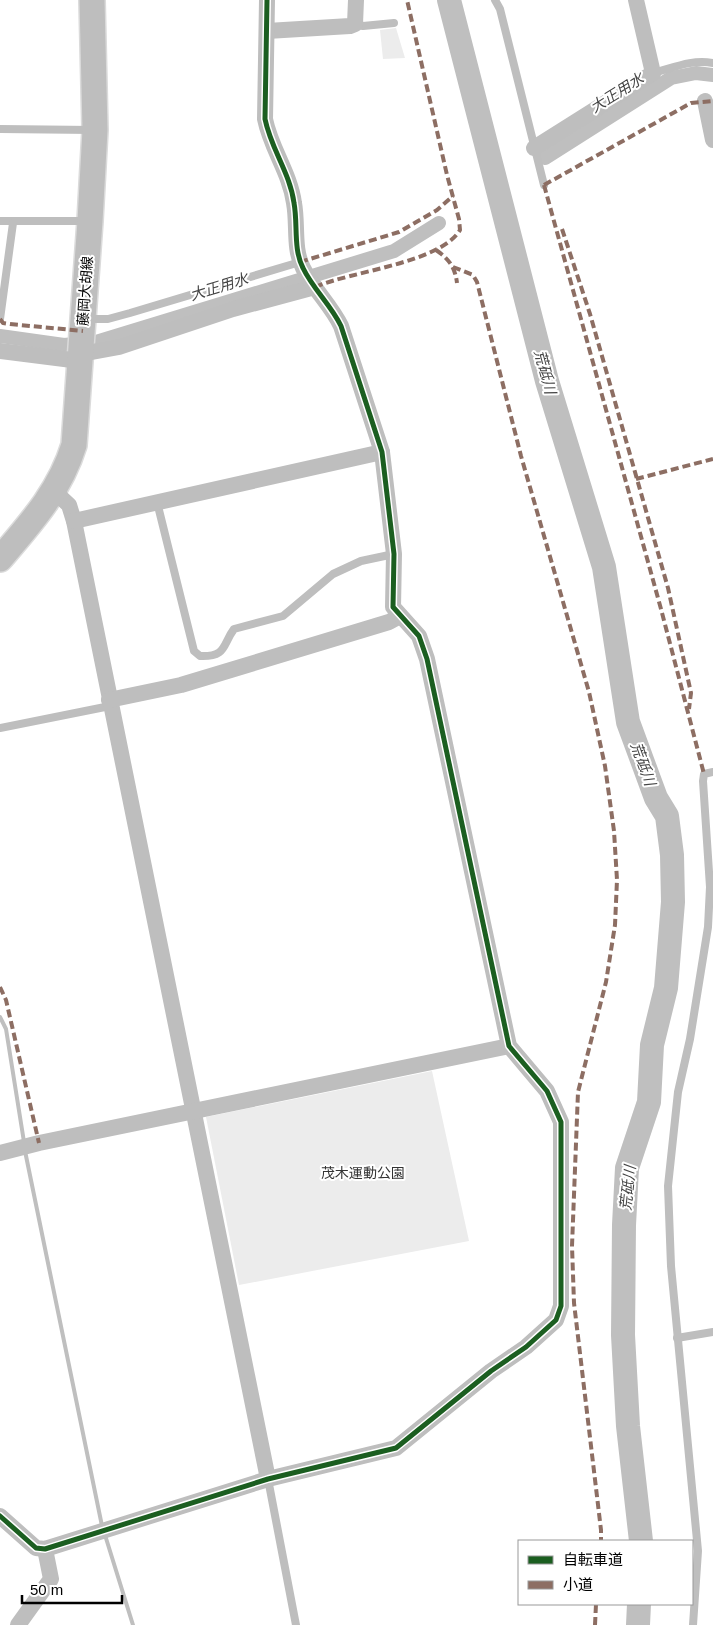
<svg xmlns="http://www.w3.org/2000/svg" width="713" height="1625" viewBox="0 0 713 1625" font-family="Helvetica,'Noto Sans JP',sans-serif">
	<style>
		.green { fill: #ececec }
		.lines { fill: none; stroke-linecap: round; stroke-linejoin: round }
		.stream { stroke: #bfbfbf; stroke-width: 4 }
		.canal { stroke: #bfbfbf; stroke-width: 14 }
		.river { stroke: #bfbfbf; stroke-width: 24 }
		.primary-casing { stroke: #dbdbdb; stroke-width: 28 }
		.service { stroke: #bebebe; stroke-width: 8 }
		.minor { stroke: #bebebe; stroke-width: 16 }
		.primary { stroke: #bebebe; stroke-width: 25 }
		.quiet { stroke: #8d6e63; stroke-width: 4; stroke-dasharray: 8 4; stroke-linecap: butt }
		.cycleway-casing { stroke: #fff; stroke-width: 8 }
		.cycleway { stroke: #1b5e20; stroke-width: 5 }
		.labels { text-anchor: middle; stroke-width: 4; stroke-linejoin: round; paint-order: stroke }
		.street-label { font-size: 14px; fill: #000; stroke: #fff }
		.park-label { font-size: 14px; fill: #333; stroke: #fff }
		.water-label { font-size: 15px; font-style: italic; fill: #444; stroke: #fff }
	</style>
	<rect width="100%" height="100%" fill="#fff"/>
	<g class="green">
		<path d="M396,28L405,58L383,59L380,30Z"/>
		<path d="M432,1071L469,1241L239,1285L206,1117Z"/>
	</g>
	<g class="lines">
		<g class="stream">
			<path d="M0,1017L6,1029L24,1142"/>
			<path d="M25,1151L102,1526"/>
			<path d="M105,1535L133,1625"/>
		</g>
		<g class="canal">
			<path d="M545,158L671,78L696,73L713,75"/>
			<path d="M0,336L64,345L96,342L394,251L439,223"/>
		</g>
		<g class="river">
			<path d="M449,0L547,381L604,567L628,722L656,798L667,816L672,855L673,902L666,988L652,1045L649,1102L627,1168L624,1225L623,1335L628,1426L641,1541"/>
			<path d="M638,1625L639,1604"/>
		</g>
		<g class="primary-casing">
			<path id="primary" d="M0,559C30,524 60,491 74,445L90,221L95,130L92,0"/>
		</g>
		<g class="service">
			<path d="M495,0L500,9L544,185"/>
			<path d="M355,24L363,26L394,23"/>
			<path d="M653,73C673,68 691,59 713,63"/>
			<path d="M0,129L93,130"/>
			<path d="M0,221H86"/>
			<path d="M0,319L13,223"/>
			<path d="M86,319H108L130,313L300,262"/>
			<path d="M157,502L194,651L200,656C227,657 222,645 234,629L283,616L333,574L361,561L394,554"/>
			<path d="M0,728L110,706"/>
			<path d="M677,1338L713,1332"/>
			<path d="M268,1479L296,1625"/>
			<path d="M693,1625L698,1551L671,1266L668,1186L678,1092L690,1039L708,927L710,887L703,781L704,774L713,772"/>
		</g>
		<g class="minor">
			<path d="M267,31L350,26L355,24L356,0"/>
			<path d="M705,101L713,140"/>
			<path d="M534,148L653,73L636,0"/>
			<path d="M0,351L80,361"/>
			<path d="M81,354L119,347L233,309L315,287"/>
			<path d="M54,491L69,505L74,521L268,1479"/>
			<path d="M74,521L382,452"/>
			<path d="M109,700L181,685L389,622L400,616"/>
			<path d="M0,1153L39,1143L509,1046"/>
			<path d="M0,1516L36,1548L45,1549L268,1479L396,1448L491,1371L526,1347L556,1320L561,1306V1122L547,1091L509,1046L427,659L419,636L393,607L394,554L382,452L341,326C331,305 313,289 303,268C293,249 298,224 294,203C290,173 271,149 265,119L267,0"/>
			<path d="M18,1625L51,1579L45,1549"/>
		</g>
		<use href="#primary" class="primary"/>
		<g class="quiet">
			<path d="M544,185L661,609L704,774"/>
			<path d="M544,185L691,103L713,101"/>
			<path d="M562,229L590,314L668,588L691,693L689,709"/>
			<path d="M436,250C449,259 455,267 457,283"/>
			<path d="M300,262L399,232L437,210L453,196"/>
			<path d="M453,267L473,275L477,282L521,456L589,692L605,766L614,831L617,880L615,925L606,982L578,1092L572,1246L574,1303L601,1530V1541"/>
			<path d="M315,287C352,271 440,263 460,230L459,219L447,175L407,0"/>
			<path d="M0,319L3,323L10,324L83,331"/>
			<path d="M636,479L713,459"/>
			<path d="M0,987L6,1000L39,1143"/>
			<path d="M595,1625L596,1604"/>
		</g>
		<g class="cycleway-casing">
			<path id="cycleway" d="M0,1516L36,1548L45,1549L268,1479L396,1448L491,1371L526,1347L556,1320L561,1306V1122L547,1091L509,1046L427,659L419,636L393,607L394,554L382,452L341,326C331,305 313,289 303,268C293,249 298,224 294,203C290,173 271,149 265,119L267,0"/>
		</g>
		<use href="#cycleway" class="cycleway"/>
	</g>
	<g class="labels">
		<g class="street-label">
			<text transform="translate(85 291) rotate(-86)" y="5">藤岡大胡線</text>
		</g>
		<g class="park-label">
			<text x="363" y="1178">茂木運動公園</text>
		</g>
		<g class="water-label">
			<text transform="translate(617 93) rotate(-32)" y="5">大正用水</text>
			<text transform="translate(219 287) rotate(-17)" y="5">大正用水</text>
			<text transform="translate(545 372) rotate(75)" y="5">荒砥川</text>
			<text transform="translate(643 764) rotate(70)" y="5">荒砥川</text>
			<text transform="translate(628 1188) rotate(-84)" y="5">荒砥川</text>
		</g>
	</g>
	<rect x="518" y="1540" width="175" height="65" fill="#ffffff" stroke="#999999"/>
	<rect x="528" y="1556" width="25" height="8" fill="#1b5e20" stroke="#999999"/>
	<text x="563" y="1565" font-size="15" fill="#000000">自転車道</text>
	<rect x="528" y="1581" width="25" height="8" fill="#8d6e63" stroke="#999999"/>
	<text x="563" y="1590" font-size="15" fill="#000000">小道</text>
	<path d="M22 1595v8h100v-8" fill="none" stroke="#000000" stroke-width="2.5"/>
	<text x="30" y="1595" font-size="15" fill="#000000" stroke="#ffffff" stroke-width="4" paint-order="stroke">50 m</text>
</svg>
